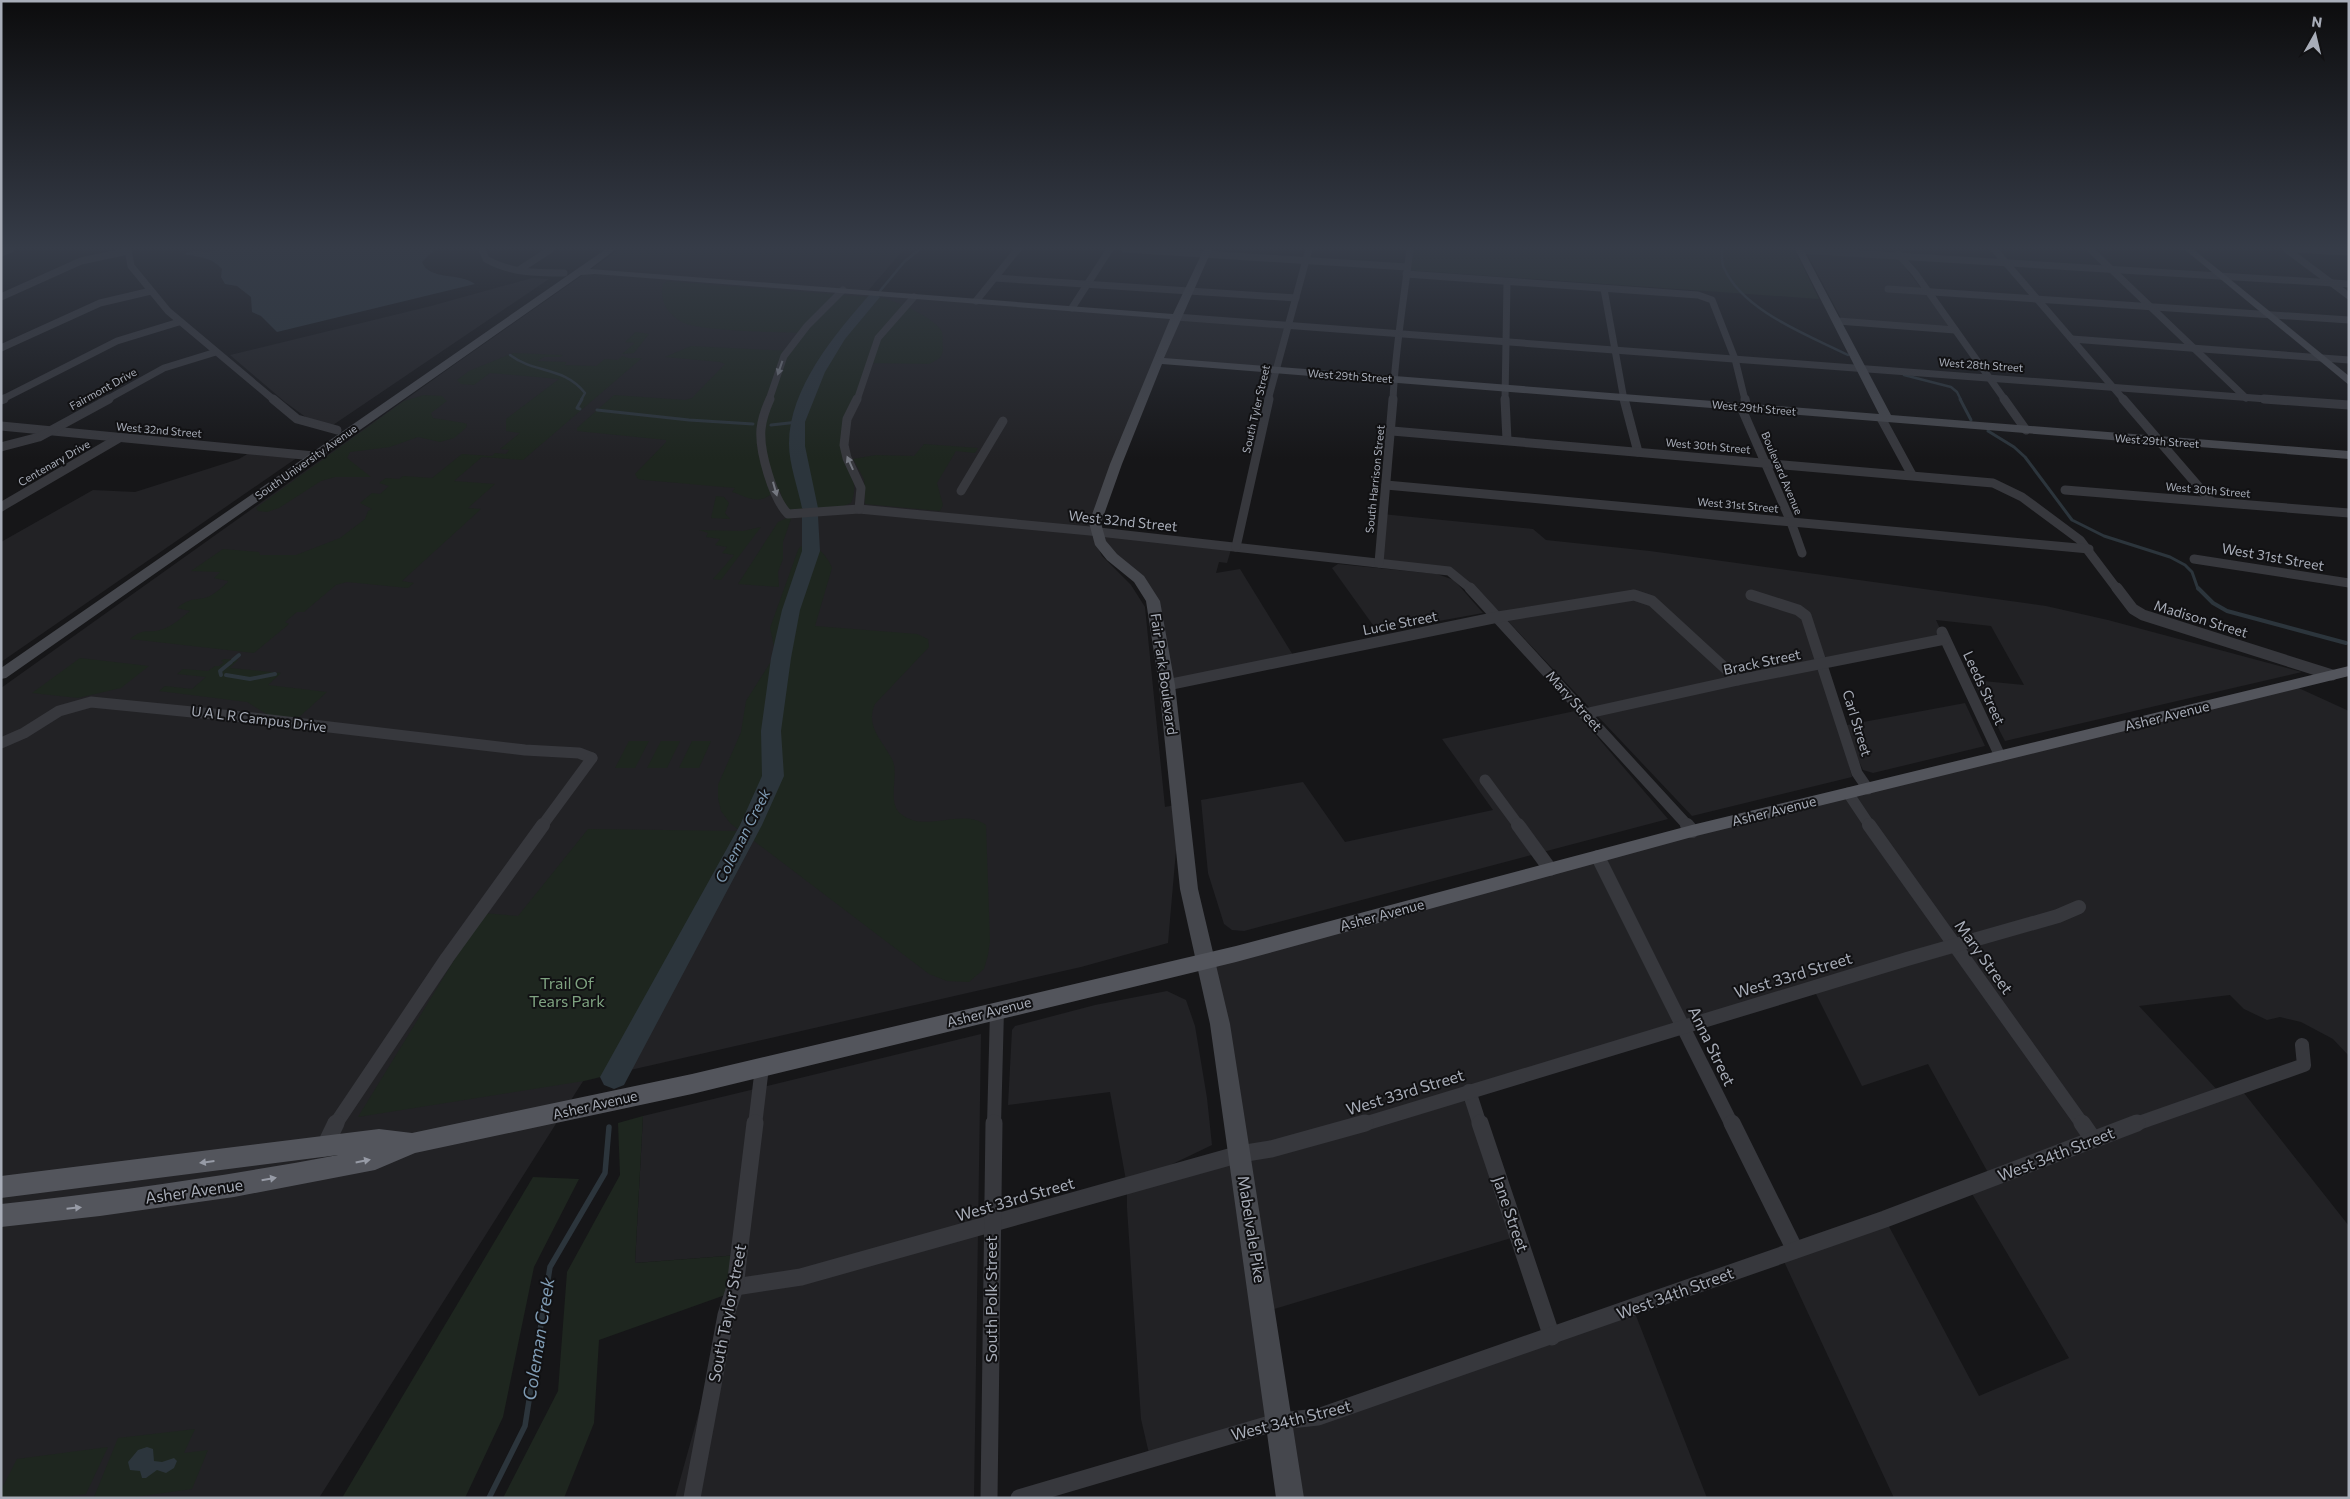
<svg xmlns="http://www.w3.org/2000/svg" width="2350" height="1499" viewBox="0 0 2350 1499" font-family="Commissioner,sans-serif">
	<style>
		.built { fill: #222225 }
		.green { fill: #1e261f }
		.water { fill: #2c353c }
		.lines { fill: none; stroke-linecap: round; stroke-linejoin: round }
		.stream-far3 { stroke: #2c353c; stroke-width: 2.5 }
		.stream-far2 { stroke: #2c353c; stroke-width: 3 }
		.stream-far1 { stroke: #2c353c; stroke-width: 4 }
		.stream { stroke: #2c353c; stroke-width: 5.5 }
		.river { fill: #2c353c; fill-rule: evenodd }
		.street-far4 { stroke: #37383d; stroke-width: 7 }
		.street-far3 { stroke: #37383d; stroke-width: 9 }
		.street-far2 { stroke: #37383d; stroke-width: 11 }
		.street-far1 { stroke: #37383d; stroke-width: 14 }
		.street { stroke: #37383d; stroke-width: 17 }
		.secondary { fill: #45474d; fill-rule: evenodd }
		.primary { fill: #53555c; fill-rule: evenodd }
		.oneway { fill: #757881 }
		.oneway2 { fill: #979ba6 }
		.labels { text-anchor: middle; stroke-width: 4; stroke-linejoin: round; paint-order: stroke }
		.far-street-label { font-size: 11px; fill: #a8adb8; stroke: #111113 }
		.street-label { font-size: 14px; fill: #a8adb8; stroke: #111113 }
		.water-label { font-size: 15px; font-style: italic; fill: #7f9bb3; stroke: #111113 }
		.near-street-label { font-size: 16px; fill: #a8adb8; stroke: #111113 }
		.near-park-label { font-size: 16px; fill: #7fa381; stroke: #111113 }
		.near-water-label { font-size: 18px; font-style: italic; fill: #7f9bb3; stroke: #111113 }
	</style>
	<rect width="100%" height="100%" fill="#161618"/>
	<g class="built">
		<path d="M620,249H904L867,292L1288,325L1276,367L1159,361L1090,531L1102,556L1131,585L1145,607L1165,807L1180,804L1168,943L1081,967L626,1071L741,857L729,858L578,1089L319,1498H1V688L458,362Z"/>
		<path d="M1806,252L1897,257L1952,329L1843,322Z"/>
		<path d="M532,278L549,279L333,425L307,418L285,402L230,355L431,306Z"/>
		<path d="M254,450L301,455L1,662V542L93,490L135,492L239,459Z"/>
		<path d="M1382,514L1533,529L1546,540L1650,551L2046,606L2108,620L2302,672L2005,741L1973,680L2024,685L1991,626L1936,620L1945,639L1823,663L1852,777L1692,816L1504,617L1458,576L1379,563Z"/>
		<path d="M1097,533L1232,546L1227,563L1219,562L1216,573L1240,569L1296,660L1167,685L1153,601Z"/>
		<path d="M1338,564L1437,574L1454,580L1483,613L1378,632L1332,568Z"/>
		<path d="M2292,685L2349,711V1056L2333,1039L2301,1022L2280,1017L2267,1020L2244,1009L2230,995L2139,1006L2221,1094L2240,1088L2349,1226V1498H1894L1781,1255L1885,1219L1979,1396L2069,1358L1968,1187L1991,1178L1928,1064L1862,1086L1813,988L1469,1091L1518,1236L1264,1312L1280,1421L1633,1308L1707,1498H1290L1280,1421L1150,1458L1141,1419L1127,1208V1186L1110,1092L1008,1105L1012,1030L1015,1026L1095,1005L1167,991L1186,1000L1195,1026L1207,1098L1212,1145L1131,1184L1240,1154L1205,961L1598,857Z"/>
		<path d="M1965,703L1985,746L1873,773L1863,770L1842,726Z"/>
		<path d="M1575,711L1668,819L1244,931L1232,930L1224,924L1208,873L1201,800L1303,782L1345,842L1493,810L1442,739Z"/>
		<path d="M981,1034L974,1498H675L726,1315L739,1255L635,1263L643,1116Z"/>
	</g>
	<g class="green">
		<path d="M1410,249H1794L1819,299L1407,270Z"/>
		<path d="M667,281L882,298C895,300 937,319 942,332C943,336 942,343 943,348C943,357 938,360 929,364L869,363L841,447C848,466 860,483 851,503L843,506L790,510L784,507L780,491C773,491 771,495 765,498C752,503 744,495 732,492L735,488L644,480L638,479L635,474L666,442V440L577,431V428L614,395L685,400L692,398L725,364L720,362L665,357L691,346L789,351L794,349L803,336L797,333C775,332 697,331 682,322C667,314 659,300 663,284Z"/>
		<path d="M636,332L649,334L634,353L622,354L635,343L625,342Z"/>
		<path d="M513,353L563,355L560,357H544L537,361L567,362L564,365L596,366L605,359L618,360L622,356L628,358H642L523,460L482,457L454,481L495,484L468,508L481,509L402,581L414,583L408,588L347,582L336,585L304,612H297L285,622L289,624L254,653L130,639C147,626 147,635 163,629C173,626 182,617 190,611L177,608C194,595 196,602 210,596C216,593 222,587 227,583L228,581L214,578L220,572L191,571L223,549L259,552L260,555H296L340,538L365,519L368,511L372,509L360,503L372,493L380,494L389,486L379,483L386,478L399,479L403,476L432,478L462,454L492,456L495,453L506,454L509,450L500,449L520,433L506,431V419L559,379L490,373L474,385L461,384L457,380L469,371Z"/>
		<path d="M424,395L442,396L447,401L431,413L433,418L464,423L467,424L466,428L454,438L440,442L418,437L390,447L350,452L347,458L371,477H335L321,481L279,508L267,512L258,511L256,508L260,505L404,401Z"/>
		<path d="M924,444L978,448L975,453L956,451L937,483L943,505L940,511L865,504L864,479L853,459L876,455L914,456Z"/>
		<path d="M716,496L724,497L729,503L725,513L730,519L711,518Z"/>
		<path d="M792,516L783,542V559L778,572L779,587L738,584L778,522Z"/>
		<path d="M761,527L721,580L713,579L734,555L722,553L727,547L715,545L720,539L706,537L708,533L699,530L743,531Z"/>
		<path d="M808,544C818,545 829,559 832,568L815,626L917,634L928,639L929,647L875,704C865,726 882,740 892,759C900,775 886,802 901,814C925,834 962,807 986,825L990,941L988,955L984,969L969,982L947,981L929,974L750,838L626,1071L584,1081L358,1117L483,913L518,916L588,829L740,831L730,823L721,811L718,798V785L741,732L746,701L772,660L775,651L770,628L798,550L800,547Z"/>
		<path d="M80,658L149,666L121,688L78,698L32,693Z"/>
		<path d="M224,659L238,660L230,668L281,673L268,685L327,692L298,718L268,715L247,702L159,691L165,686L192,689L206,677L177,674L183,669L208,671L215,666H219L224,662L221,661Z"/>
		<path d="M629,741H649L635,768H615Z"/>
		<path d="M661,741H680L667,768H647Z"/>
		<path d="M692,741H711L699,768H679Z"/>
		<path d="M643,1116L635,1263L739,1255L728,1294L599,1340L594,1423L564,1498H503L558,1391L567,1272L620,1175L618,1123Z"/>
		<path d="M533,1177L579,1179L534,1267L503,1417L465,1498H342Z"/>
		<path d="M195,1429L184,1453L208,1450L192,1489L129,1498L94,1497L118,1438Z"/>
		<path d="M108,1447L86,1494L59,1498H1V1490L17,1459Z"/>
	</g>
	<g class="water">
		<path d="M218,249H435L422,262C429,281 460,272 475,284L277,332L261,316L252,312L251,297L237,286L225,284L221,277L222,269C212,257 198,257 184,254C194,248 208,255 218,249Z"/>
		<path d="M147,1447L153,1449L154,1461L162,1462L174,1458L177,1461L174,1468L166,1473L157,1470L146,1478H142L140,1471L130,1470L128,1462L138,1450Z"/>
	</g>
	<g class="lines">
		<g class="stream-far3">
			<path d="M1722,249C1722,255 1721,263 1724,268C1743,311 1808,335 1848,355"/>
			<path d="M880,291L904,262L920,249"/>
			<path d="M510,355C535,374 564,366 585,393L581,400"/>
			<path d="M1904,375L1951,387L1957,392L1961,400"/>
		</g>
		<g class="stream-far2">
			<path d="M1960,399L1971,420"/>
			<path d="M580,409L577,408L582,399"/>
			<path d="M597,410L689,420L753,424"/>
			<path d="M771,425L798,422"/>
			<path d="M1988,431L2014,447L2025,457L2072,520L2104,536L2170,557L2185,565L2192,572L2198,589"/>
		</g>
		<g class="stream-far1">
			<path d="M2198,588L2213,603L2227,611L2346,643"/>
			<path d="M233,660L239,655"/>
			<path d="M221,675L220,671L231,662"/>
			<path d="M226,675L250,679L275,674"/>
		</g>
		<path class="stream" d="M489,1498L525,1426L550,1267L605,1173L609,1127"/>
		<path class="river" d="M874,293L880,297L845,339L825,372L805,422V446L818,508L814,512L818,516L820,551L800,610L791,658L781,731L784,776L762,825L624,1085L614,1089L604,1085L600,1077L740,825L762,776L761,731L771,658L782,610L802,551V516L806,512L802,508C798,488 789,464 789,444C789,388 835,334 870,294Z"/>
		<g class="street-far4">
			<path d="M128,249L131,266L168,311L274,400"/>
			<path d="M482,249L486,259C510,273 537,273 564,273"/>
			<path d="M1125,249L1407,267"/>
			<path d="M1994,249L2124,400"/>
			<path d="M2090,249L2246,398"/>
			<path d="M2286,249L2349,296"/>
			<path d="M2292,249L2349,252"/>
			<path d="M1799,250L2349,284"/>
			<path d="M1,253L11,249"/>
			<path d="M1898,254L1915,273L2005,400"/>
			<path d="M519,270L551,249"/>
			<path d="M1406,274L1698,295L1712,300L1735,359L1745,400"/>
			<path d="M995,278L1296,298"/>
			<path d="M1604,289L1624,400"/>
			<path d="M1888,289L2349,320"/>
			<path d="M1,297L81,261L128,251"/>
			<path d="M976,301L1018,249"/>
			<path d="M1072,308L1110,249"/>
			<path d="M1176,317L2280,400"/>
			<path d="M1838,321L1955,330"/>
			<path d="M2072,339L2349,360"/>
			<path d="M1,348L100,303L151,291"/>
			<path d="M1,400L117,341L179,322"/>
			<path d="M106,400L164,368L216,352"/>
			<path d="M769,400L784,356L807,326L843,290"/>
			<path d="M857,400L878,338L914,297"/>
			<path d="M1268,400L1309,249"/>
			<path d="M1393,400C1395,349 1404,299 1410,249"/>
			<path d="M1505,400L1507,282"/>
		</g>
		<g class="street-far3">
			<path d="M273,399L297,419L337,430"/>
			<path d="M770,399C766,408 762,419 761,429C759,451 773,499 788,514L859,509L1090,531L1449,571L1471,589"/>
			<path d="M857,399L847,419L844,445L847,458L861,488L859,509"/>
			<path d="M1505,399L1507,440"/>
			<path d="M1624,399L1638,452"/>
			<path d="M1745,399L1746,404L1741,407L1791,522L1802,553"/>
			<path d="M2004,399L2026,430"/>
			<path d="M2123,399L2211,501"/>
			<path d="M2264,399L2349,405"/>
			<path d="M1,400L4,399"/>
			<path d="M1881,418L1912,475"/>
			<path d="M1,426L314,456"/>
			<path d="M1392,431L1993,483L2022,497L2080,540L2117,589"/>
			<path d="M1,447L39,437L109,399"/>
			<path d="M1386,485L2089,549"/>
			<path d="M2065,490L2349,513"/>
			<path d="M961,491L1003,421"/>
			<path d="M1,507L119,438"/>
			<path d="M1236,547L1269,399"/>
			<path d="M2194,559L2349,583"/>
			<path d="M1379,563L1393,399"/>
		</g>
		<g class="street-far2">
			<path d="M1470,588L1688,826"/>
			<path d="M2117,588L2133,609L2143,615L2332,675"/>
			<path d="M1751,595L1798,610L1806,616L1857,773L1868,789"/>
			<path d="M1942,632L2000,756"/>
			<path d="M1167,685L1498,617L1634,595L1652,601L1738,680"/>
			<path d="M1584,714L1738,680L1945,639"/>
			<path d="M1,743L24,733L59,711L91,702L253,718L525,750L579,753L592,758"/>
			<path d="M1485,780L1519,826"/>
			<path d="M1848,793L1870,826"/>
			<path d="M542,826L592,758"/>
		</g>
		<g class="street-far1">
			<path d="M1518,825L1550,869"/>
			<path d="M1687,825L1692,831"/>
			<path d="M1869,825L2083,1125"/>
			<path d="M1598,857L1732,1125"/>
			<path d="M1469,1091L1480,1125"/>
			<path d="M335,1125L447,958L543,825"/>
			<path d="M755,1125L762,1067"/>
			<path d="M994,1125L997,1010"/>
			<path d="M1361,1125L1907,959L2058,916L2079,907"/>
			<path d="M2133,1125L2304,1065L2302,1045"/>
		</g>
		<g class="street">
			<path d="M1480,1123L1552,1337"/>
			<path d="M1732,1123L1795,1250"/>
			<path d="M2082,1123L2093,1139"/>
			<path d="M324,1148L336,1123"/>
			<path d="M735,1287L801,1277L1240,1154L1271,1149L1365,1123"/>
			<path d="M692,1498L726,1315L735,1287L755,1123"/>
			<path d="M989,1498L994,1123"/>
			<path d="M1019,1498L1280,1421L1318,1417L1885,1219L2137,1123"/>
		</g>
		<g class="secondary">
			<path d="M606,249H616L590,269L1173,314L1204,249H1212L1164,358L1879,414L1795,249H1803L1891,415L2349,451V459L1162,364L1122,464L1101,523L1106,541L1117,554L1144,576L1160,601L1175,685L1198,889L1230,1024L1304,1498H1276L1210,1024L1180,889L1159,685L1146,601L1134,582L1107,560L1095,545L1089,523L1110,464L1170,319L595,274L581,275L6,678L1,679V668Z"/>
			<path d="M2184,249H2193L2349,376V385Z"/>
		</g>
		<path class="primary" d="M2349,666V676L1692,837L1236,962L692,1094L415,1153L375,1170L234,1197L100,1216L1,1227V1204C114,1192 226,1176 338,1155L1,1198V1176L379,1129L412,1133L692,1074L1236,946L1692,825Z"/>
	</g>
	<defs><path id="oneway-solid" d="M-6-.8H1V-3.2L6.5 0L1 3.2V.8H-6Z" transform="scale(1.25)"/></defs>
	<g class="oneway">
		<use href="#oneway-solid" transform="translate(780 368) rotate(109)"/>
		<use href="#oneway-solid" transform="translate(850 463) rotate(-114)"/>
		<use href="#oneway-solid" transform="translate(775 489) rotate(74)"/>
	</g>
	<g class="oneway2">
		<use href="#oneway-solid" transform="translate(363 1161) rotate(-11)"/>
		<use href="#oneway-solid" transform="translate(207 1162) rotate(173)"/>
		<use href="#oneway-solid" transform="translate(269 1179) rotate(-10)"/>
		<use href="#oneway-solid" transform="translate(74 1208) rotate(-6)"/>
	</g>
	<linearGradient id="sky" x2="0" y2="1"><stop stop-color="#0c0c0d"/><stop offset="0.54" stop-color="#363c48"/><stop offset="1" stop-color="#363c48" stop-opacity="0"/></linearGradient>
	<rect width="2350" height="459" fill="url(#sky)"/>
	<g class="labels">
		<g class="far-street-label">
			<text transform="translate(1981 365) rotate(4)" y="4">West 28th Street</text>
			<text transform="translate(1350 376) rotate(4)" y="4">West 29th Street</text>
			<text transform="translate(103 389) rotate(-29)" y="4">Fairmont Drive</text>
			<text transform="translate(1754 408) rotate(5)" y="4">West 29th Street</text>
			<text transform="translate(1256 409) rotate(-77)" y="4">South Tyler Street</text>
			<text transform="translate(159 430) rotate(5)" y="4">West 32nd Street</text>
			<text transform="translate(2157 441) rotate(4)" y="4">West 29th Street</text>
			<text transform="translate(1708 446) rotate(5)" y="4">West 30th Street</text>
			<text transform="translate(306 462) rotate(-35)" y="4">South University Avenue</text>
			<text transform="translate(54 463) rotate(-30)" y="4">Centenary Drive</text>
			<text transform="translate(1782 473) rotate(67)" y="4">Boulevard Avenue</text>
			<text transform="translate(1375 479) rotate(-84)" y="4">South Harrison Street</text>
			<text transform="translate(2208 490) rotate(5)" y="4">West 30th Street</text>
			<text transform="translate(1738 505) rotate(5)" y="4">West 31st Street</text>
		</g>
		<g class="street-label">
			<text transform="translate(1123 521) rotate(6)" y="5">West 32nd Street</text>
			<text transform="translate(2273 557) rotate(10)" y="5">West 31st Street</text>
			<text transform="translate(2201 619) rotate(17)" y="5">Madison Street</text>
			<text transform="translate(1400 623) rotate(-11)" y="5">Lucie Street</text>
			<text transform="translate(1762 662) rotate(-12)" y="5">Brack Street</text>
			<text transform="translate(1164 674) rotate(82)" y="5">Fair Park Boulevard</text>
			<text transform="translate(1984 688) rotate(65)" y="5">Leeds Street</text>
			<text transform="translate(1574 701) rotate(48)" y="5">Mary Street</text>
			<text transform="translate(2167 716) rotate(-14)" y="5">Asher Avenue</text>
			<text transform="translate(259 719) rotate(7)" y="5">U A L R Campus Drive</text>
			<text transform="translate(1857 723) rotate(73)" y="5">Carl Street</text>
			<text transform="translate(1774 811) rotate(-14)" y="5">Asher Avenue</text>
			<text transform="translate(1382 915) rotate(-15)" y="5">Asher Avenue</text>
			<text transform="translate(989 1012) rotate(-14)" y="5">Asher Avenue</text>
			<text transform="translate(595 1105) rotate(-13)" y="5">Asher Avenue</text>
		</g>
		<g class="water-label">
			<text transform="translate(743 836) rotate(-63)" y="5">Coleman Creek</text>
		</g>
		<g class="near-street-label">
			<text transform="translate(1984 957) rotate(54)" y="6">Mary Street</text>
			<text transform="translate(1793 975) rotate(-17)" y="6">West 33rd Street</text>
			<text transform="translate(1712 1046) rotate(64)" y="6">Anna Street</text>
			<text transform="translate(1405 1092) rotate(-17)" y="6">West 33rd Street</text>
			<text transform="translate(2056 1154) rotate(-21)" y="6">West 34th Street</text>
			<text transform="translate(194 1191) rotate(-8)" y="6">Asher Avenue</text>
			<text transform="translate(1015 1199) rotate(-16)" y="6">West 33rd Street</text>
			<text transform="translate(1511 1214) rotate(71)" y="6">Jane Street</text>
			<text transform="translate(1252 1229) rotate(81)" y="6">Mabelvale Pike</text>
			<text transform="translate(1675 1293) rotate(-20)" y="6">West 34th Street</text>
			<text transform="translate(991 1299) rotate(-90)" y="6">South Polk Street</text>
			<text transform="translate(727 1313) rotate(-79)" y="6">South Taylor Street</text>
			<text transform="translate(1291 1420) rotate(-14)" y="6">West 34th Street</text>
		</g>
		<g class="near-park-label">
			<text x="567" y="989">Trail Of<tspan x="567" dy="18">Tears Park</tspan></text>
		</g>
		<g class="near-water-label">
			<text transform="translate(539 1339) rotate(-81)" y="6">Coleman Creek</text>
		</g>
	</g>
	<rect width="2350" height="1499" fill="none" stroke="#a8adb8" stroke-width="5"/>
	<g transform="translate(2315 35) rotate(8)" stroke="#111113" stroke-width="4" paint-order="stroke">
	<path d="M0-4L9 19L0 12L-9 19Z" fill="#a8adb8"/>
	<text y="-8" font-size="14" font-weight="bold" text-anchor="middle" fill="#a8adb8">N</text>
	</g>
</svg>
